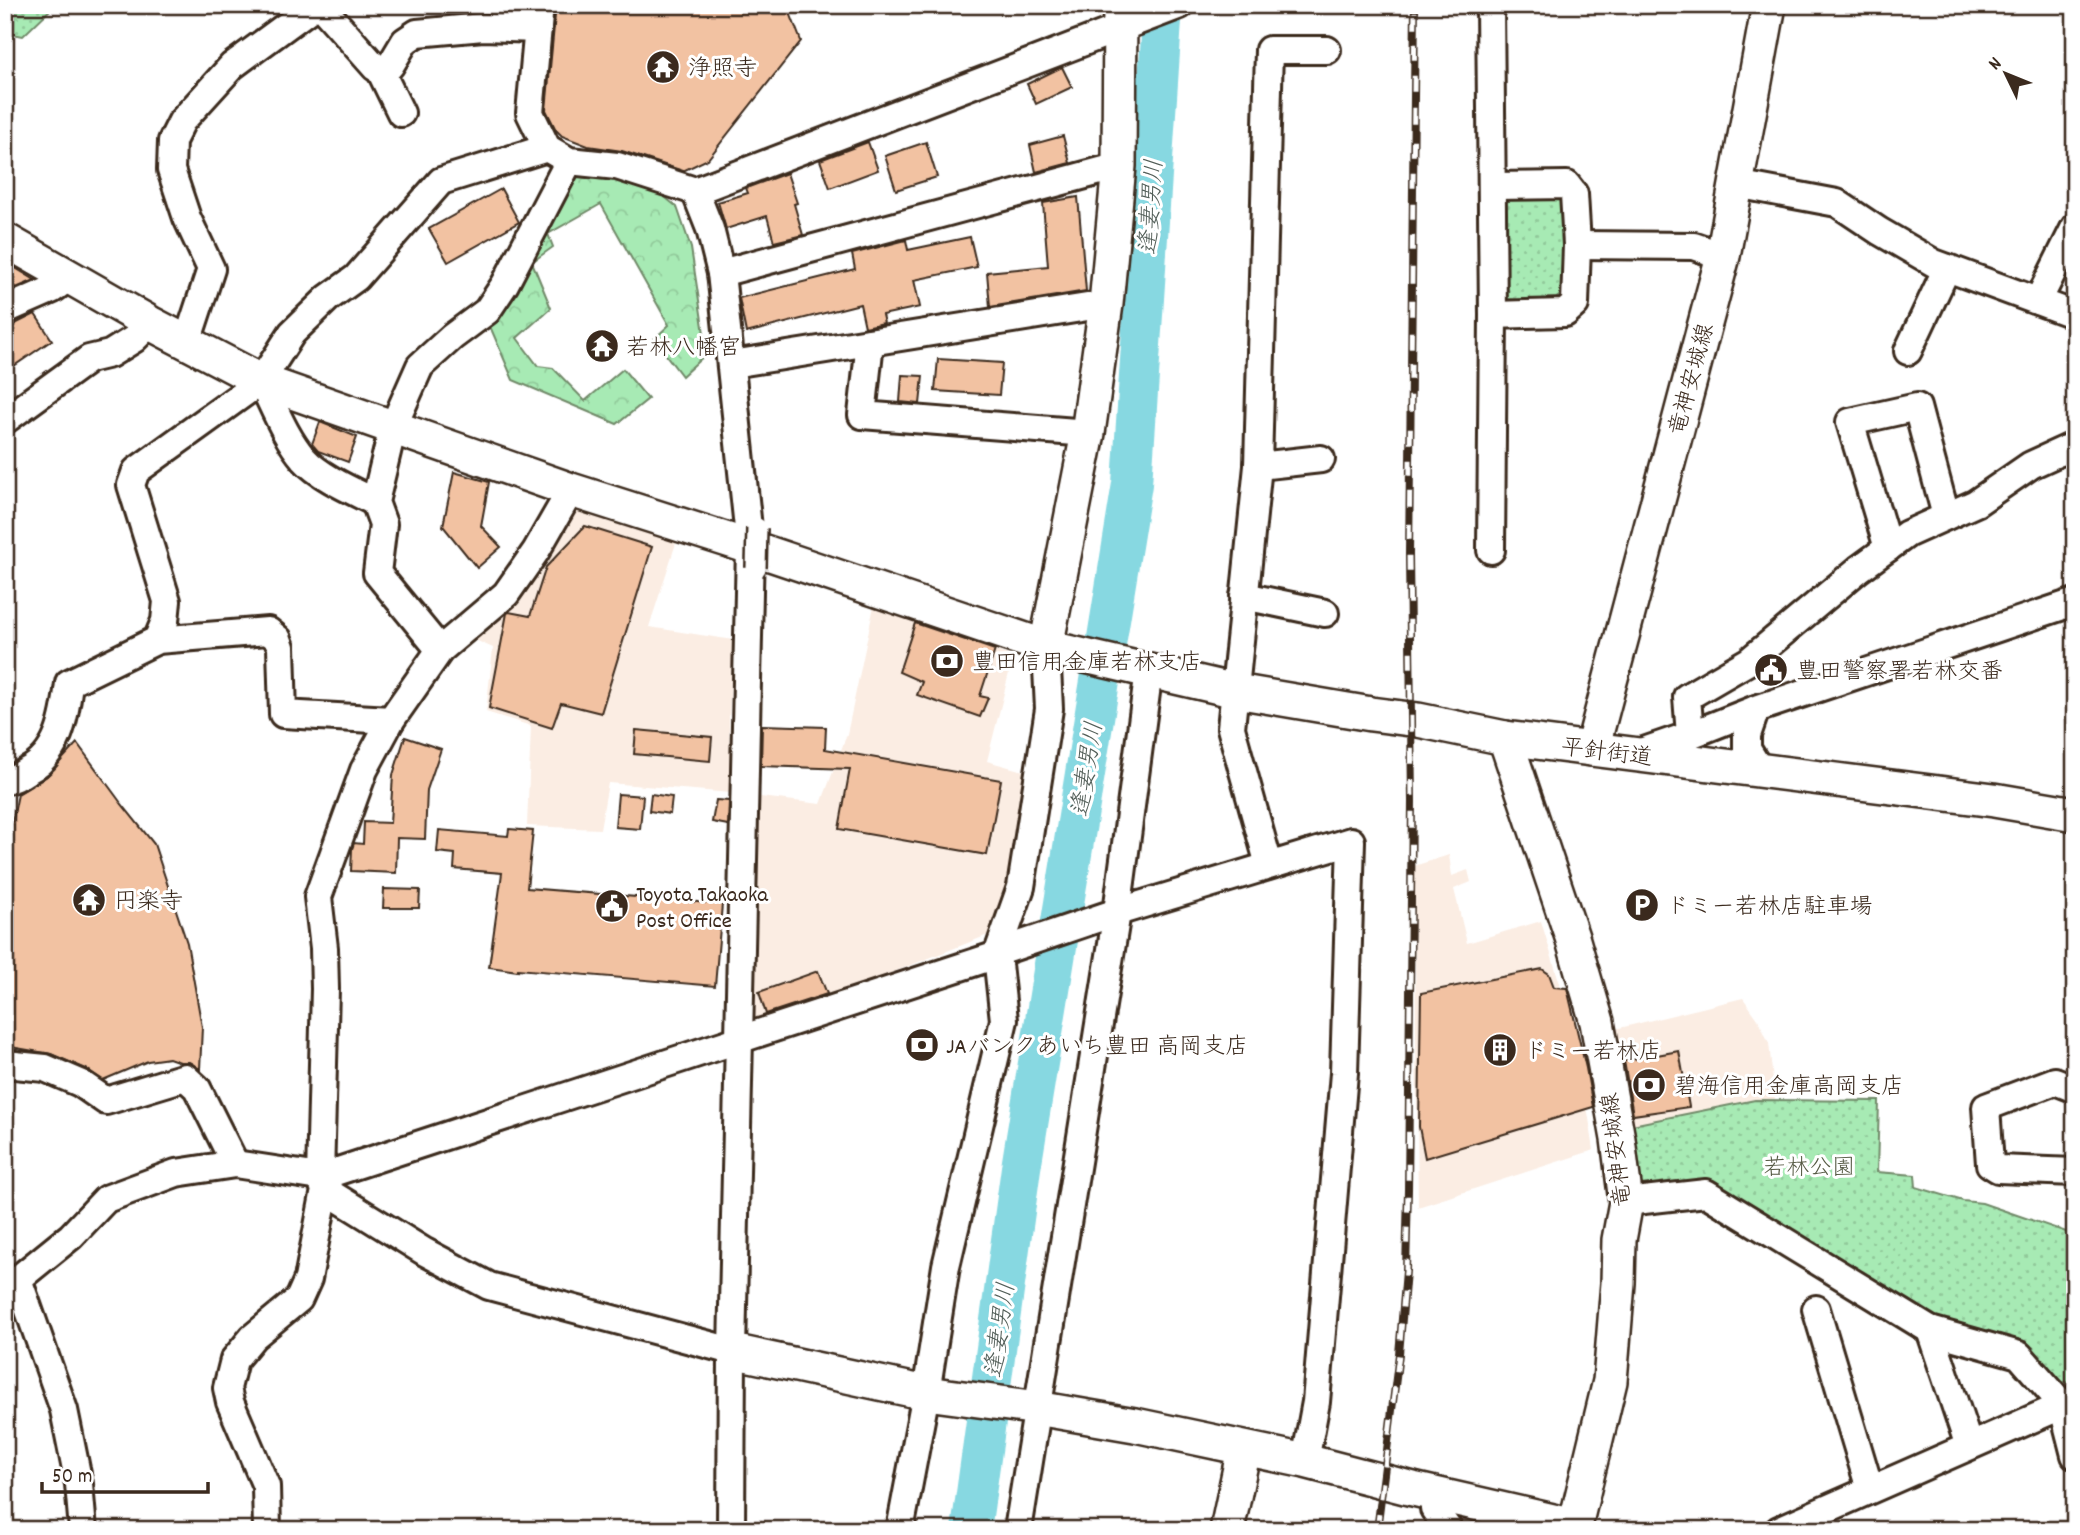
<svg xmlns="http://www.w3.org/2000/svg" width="2080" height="1535" viewBox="0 0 2080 1535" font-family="Dekko,'Klee One',sans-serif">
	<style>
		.built { fill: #fbede3 }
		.forest { fill: url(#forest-crowns); stroke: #718a69; stroke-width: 2 }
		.park { fill: url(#park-dots); stroke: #718a69; stroke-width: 2 }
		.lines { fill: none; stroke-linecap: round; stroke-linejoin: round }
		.river { stroke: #87d8e1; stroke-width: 40 }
		.building { fill: #f2c2a2; stroke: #3b2a1e; stroke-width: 2 }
		.minor-casing { stroke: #3b2a1e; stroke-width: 32 }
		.tertiary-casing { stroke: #3b2a1e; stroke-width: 38 }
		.minor { stroke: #fff; stroke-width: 26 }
		.tertiary { stroke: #fff; stroke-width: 33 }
		.rail-casing { stroke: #3b2a1e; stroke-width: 8 }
		.rail { stroke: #fff; stroke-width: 5; stroke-dasharray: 16; stroke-linecap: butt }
		.pedestrian-bridge-casing { stroke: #3b2a1e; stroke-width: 24; stroke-linecap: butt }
		.pedestrian-bridge { stroke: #fff; stroke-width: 19 }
		.labels { text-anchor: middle; stroke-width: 6; stroke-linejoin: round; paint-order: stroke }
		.poi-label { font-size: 23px; fill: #3b2a1e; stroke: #fff; text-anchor: start }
		.street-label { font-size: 23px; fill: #3b2a1e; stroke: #fff }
		.park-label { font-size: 23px; fill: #565a44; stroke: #fff }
		.water-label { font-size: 24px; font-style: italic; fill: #525e58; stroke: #fff }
	</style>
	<defs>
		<pattern id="forest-crowns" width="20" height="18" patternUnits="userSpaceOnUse" patternTransform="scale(1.75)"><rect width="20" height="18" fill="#a7eab4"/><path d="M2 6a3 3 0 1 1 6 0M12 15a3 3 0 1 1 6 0" fill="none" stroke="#91c99a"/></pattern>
		<pattern id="park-dots" width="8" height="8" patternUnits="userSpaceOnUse" patternTransform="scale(1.75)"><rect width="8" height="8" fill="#a7eab4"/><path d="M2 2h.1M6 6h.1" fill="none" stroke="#91c99a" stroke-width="1.8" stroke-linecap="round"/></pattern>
	</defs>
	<rect width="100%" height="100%" fill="#fff"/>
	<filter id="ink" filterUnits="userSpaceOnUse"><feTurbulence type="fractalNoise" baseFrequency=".0143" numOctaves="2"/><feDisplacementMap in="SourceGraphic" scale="14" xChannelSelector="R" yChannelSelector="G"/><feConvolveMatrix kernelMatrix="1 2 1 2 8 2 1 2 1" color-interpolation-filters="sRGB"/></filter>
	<g filter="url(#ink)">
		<g class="built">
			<path d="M574,505L677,540L649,627L733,640L729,719L731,793L608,783L600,829L527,826L531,726L486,712L493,648L473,639Z"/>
			<path d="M874,606L1013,657L987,761L1031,773L1008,891L988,935L763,1023L752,1016L760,797L821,804L847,734Z"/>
			<path d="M1449,855L1452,876L1468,870L1471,882L1454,889L1467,943L1541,921L1576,1037L1594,1150L1418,1207L1414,866Z"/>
			<path d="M1743,998L1758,1019L1769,1043L1775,1100H1755L1622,1127L1603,1032Z"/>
		</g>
		<path class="forest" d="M564,173L645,181L677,207L691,248L707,353L682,376L654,339L669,325L601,204L548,234L553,247L532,262L551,308L517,338L538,366L553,368L585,401L623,369L648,399L617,424L513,380L489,324Z"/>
		<g class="park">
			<path d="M5,5H55L23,36L8,33L5,29Z"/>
			<path d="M1510,194L1556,195L1563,203V292L1552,303L1507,299L1502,296L1503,200Z"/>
			<path d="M1755,1100L1879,1101L1877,1172L1915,1175L1916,1187L1963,1201L1982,1203L2075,1235V1381L2070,1383L2057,1381L1918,1313L1708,1184L1640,1187L1622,1127Z"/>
		</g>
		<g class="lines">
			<path class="river" d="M971,1530L1021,1168L1132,484L1163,5"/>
		</g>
		<g class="building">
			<path d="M556,5H787L801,41L708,159L683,171L622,151L588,146L562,136L556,130L546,110Z"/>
			<path d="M1062,67L1072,87L1036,104L1027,84Z"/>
			<path d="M1063,136L1070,163L1036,172L1030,145Z"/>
			<path d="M868,142L878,170L830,188L820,160Z"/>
			<path d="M926,142L937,177L896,190L885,156Z"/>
			<path d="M787,173L797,203L794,204L803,235L774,242L767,216L726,229L718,202L748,193L746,188Z"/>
			<path d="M501,189L519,222L448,262L429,229Z"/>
			<path d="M1078,197L1086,291L990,307L987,272L1048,266L1043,203Z"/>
			<path d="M970,237L977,267L914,280L920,307L882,315L884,323L865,327L860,304L746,333L739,298L855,269L852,254L906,240L908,250Z"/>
			<path d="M12,266L35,280L16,288L5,282V278Z"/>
			<path d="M35,314L52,340L5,372V329Z"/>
			<path d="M938,359L1002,363L999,395L935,391Z"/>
			<path d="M902,375L923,376L920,404L900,402Z"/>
			<path d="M320,422L357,437L348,462L318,451L312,444Z"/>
			<path d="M454,472L489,482L481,526L501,547L477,568L443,526Z"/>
			<path d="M585,526L652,547L601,713L561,703L552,728L489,708L507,613L509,612L530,616L546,567Z"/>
			<path d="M915,623L995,650L980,696L988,698L980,717L917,695L922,682L899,672Z"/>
			<path d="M762,725L826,727L825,749L1001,780L987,855L839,829L850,769L761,766Z"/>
			<path d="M636,730L712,737L710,761L634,754Z"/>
			<path d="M405,737L441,749L427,790L425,839L397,838L396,873L351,871L352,849L354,843L363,844L364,822L390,823L393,775Z"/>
			<path d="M77,743L121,803L154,844L187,943L202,1027L200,1069L189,1062H180L169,1058L148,1061L103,1080L86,1069L51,1054L5,1046V857L18,794L47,776Z"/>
			<path d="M618,794L643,796L640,829L615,827Z"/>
			<path d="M651,794L672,797L670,814L649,811Z"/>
			<path d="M716,800L729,801L728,825L712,822Z"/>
			<path d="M509,829L533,831L527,888L722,904L715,986L518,969V971L489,967L502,873L454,869L455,854L437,852L439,830L508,836Z"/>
			<path d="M384,889L420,890L419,908H383Z"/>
			<path d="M1542,969L1549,974L1554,987L1567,988L1586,1068L1593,1107L1425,1158L1419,1127L1421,993Z"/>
			<path d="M818,971L827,994L766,1014L759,992Z"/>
			<path d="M1679,1051L1689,1107L1633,1115L1624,1061Z"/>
		</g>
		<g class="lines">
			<g class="minor-casing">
				<g id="minor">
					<path d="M320,5L375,67L380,70L390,66L405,41L417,33L483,27L538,29"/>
					<path d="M540,5L530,113L547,148L569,161L617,166L695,191L1180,5"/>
					<path d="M1490,5L1493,315L1491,550"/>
					<path d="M380,70L401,113"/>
					<path d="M1736,184L1837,203L1879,231L1934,263L2075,315"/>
					<path d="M1492,186L1567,185L1574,194L1577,245L1575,304L1565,313L1493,315"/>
					<path d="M695,191L710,229L721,273L750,547L732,1351L731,1530"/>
					<path d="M1577,245L1694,246L1723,256"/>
					<path d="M721,273L1119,166"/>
					<path d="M2038,301L2075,227"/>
					<path d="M5,310L53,289L70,277"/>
					<path d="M187,342L211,269L187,218L171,170L172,141L182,121L232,66L315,5"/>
					<path d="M870,342L862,415L1088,433"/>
					<path d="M1908,351L1947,268"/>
					<path d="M732,364L1106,304"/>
					<path d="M261,381C274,407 285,437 304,459C320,477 353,491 375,502"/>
					<path d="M5,420L89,359L110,354L134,339L150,323"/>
					<path d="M1258,466L1321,459"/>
					<path d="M1888,548L1850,422L1917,407L1946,516"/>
					<path d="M1244,596L1325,613"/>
					<path d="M157,640L268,631L278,639L281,647L283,714L391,720"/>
					<path d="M440,650L377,573L383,524L375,502L393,427L420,366L452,337L487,311L505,284L569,161"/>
					<path d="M1756,709L1747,735V749L1760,770"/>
					<path d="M1690,735L1687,697L1749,661L1859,569L1907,534L1976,503L2031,465L2075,445"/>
					<path d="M1635,754L1690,735L1756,709L2075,602"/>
					<path d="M5,780C13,780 19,776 25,772C59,756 65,717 69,683L157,640L165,621L167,601L131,485L136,471L261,381L292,333L328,298L356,278L441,181L547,148"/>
					<path d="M1269,865L1231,728L1258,466L1269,50H1327"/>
					<path d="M5,1064L45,1068L80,1083L106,1101L185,1077L197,1088L235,1164"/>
					<path d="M2075,1089L2055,1081L1986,1107L1990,1164L1998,1169L2075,1172"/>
					<path d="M325,1190L425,1252L489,1286L732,1351"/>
					<path d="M1626,1202L1706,1193L1930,1330L2019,1355L2062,1404L2075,1455"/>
					<path d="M18,1279L64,1410L79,1484L83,1530"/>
					<path d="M5,1285L18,1279L71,1236L106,1199L176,1173L235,1164L320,1177L997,955L1005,950L1117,912L1351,841L1344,1073L1316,1402L1305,1461"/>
					<path d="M1816,1309L1870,1489"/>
					<path d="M1930,1330L1969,1446"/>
					<path d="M1434,1509L1449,1530"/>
					<path d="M267,1530L266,1486L230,1402L227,1388L234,1360L253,1337L299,1299L308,1279L325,1190L320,1177L325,989L324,948L318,897L364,770L391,720L440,650L506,594L536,551L571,490"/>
					<path d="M900,1530L926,1393L946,1266L1004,1020L997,955L1021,887L1049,709L1046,647"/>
					<path d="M1018,1530L1117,912L1149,670"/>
					<path d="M1779,1530L2075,1400"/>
				</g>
			</g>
			<g class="tertiary-casing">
				<g id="tertiary">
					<path d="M5,240L150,323L261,381L571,490L750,547L1046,647L1236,691L1371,714L1418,720L1505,738L1994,800L2075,814"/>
					<path d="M1046,647L1088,433L1106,304L1119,166L1120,5"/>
					<path d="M1505,738L1572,937L1597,1022L1618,1139L1626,1202L1619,1240L1618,1283L1610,1381L1574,1530"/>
					<path d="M1592,749L1723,256L1769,5"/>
					<path d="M732,1351L926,1393L1031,1407L1135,1425L1305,1461L1413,1489L1575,1526"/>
					<path d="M1227,1530L1244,1449"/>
				</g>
			</g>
			<use href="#minor" class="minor"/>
			<use href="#tertiary" class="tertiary"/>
			<g class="rail-casing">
				<path id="rail" d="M1377,1530L1399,1354L1406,1271L1408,1190L1412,801L1409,555L1415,5"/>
			</g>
			<use href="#rail" class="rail"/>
			<g class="pedestrian-bridge-casing">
				<path id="pedestrian-bridge" d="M756,568L757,528"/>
			</g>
			<use href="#pedestrian-bridge" class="pedestrian-bridge"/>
		</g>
	</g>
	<defs>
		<g id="temple-disc" transform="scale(1.75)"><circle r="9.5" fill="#3b2a1e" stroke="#fff"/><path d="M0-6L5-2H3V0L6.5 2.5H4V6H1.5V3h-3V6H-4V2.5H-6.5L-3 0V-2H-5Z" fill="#fff"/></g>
		<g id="bank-disc" transform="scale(1.75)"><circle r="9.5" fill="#3b2a1e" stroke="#fff"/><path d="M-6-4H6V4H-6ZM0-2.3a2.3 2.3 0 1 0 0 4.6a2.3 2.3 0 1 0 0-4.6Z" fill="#fff"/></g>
		<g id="civic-disc" transform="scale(1.75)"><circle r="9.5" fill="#3b2a1e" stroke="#fff"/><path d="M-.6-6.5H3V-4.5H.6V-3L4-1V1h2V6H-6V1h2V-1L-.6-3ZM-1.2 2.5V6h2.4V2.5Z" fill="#fff"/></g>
		<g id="parking-disc" transform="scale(1.75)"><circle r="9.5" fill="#3b2a1e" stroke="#fff"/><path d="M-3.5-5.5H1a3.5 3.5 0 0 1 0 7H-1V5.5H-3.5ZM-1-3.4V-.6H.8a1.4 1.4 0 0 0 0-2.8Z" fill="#fff"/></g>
		<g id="building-disc" transform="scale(1.75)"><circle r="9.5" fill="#3b2a1e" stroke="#fff"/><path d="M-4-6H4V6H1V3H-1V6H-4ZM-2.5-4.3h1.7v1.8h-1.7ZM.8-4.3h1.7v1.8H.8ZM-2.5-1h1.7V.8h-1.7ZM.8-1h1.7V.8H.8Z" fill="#fff"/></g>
	</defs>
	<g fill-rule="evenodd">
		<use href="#temple-disc" x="663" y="67"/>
		<use href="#temple-disc" x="602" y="346"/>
		<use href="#bank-disc" x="947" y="661"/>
		<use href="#civic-disc" x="1771" y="670"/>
		<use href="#temple-disc" x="89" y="900"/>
		<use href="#parking-disc" x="1642" y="905"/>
		<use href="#civic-disc" x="612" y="906"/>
		<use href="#bank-disc" x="922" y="1045"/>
		<use href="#building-disc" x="1500" y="1050"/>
		<use href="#bank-disc" x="1649" y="1085"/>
	</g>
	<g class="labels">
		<g class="poi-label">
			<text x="688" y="75">浄照寺</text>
			<text x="626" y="354">若林八幡宮</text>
			<text x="972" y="669">豊田信用金庫若林支店</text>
			<text x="1796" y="678">豊田警察署若林交番</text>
			<text x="636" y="901">Toyota Takaoka<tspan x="636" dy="26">Post Office</tspan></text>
			<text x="114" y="908">円楽寺</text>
			<text x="1666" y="913">ドミー若林店駐車場</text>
			<text x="946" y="1053">JAバンクあいち豊田 高岡支店</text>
			<text x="1524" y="1058">ドミー若林店</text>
			<text x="1674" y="1093">碧海信用金庫高岡支店</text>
		</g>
		<g class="street-label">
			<text transform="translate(1690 379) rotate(-75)" y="8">竜神安城線</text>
			<text transform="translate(1607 751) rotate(7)" y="8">平針街道</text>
			<text transform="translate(1615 1150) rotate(-97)" y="8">竜神安城線</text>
		</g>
		<g class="park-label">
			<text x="1809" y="1174">若林公園</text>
		</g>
		<g class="water-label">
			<text transform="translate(1150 207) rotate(-86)" y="8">逢妻男川</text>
			<text transform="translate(1086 769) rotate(-81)" y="8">逢妻男川</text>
			<text transform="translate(999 1330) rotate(-82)" y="8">逢妻男川</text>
		</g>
	</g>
	<rect width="2080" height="1535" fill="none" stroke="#fff" stroke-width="28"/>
	<rect x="14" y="14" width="2052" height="1507" fill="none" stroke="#3b2a1e" stroke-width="2.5" filter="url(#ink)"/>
	<g transform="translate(2006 74) rotate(313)" stroke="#ffffff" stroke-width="5" paint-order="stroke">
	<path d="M0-5L12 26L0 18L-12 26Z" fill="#3b2a1e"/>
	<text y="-10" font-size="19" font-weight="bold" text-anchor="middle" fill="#3b2a1e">N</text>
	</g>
	<path d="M42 1482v10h166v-10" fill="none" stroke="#3b2a1e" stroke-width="3.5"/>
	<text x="52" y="1482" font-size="21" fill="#3b2a1e" stroke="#ffffff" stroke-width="5" paint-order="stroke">50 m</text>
</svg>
